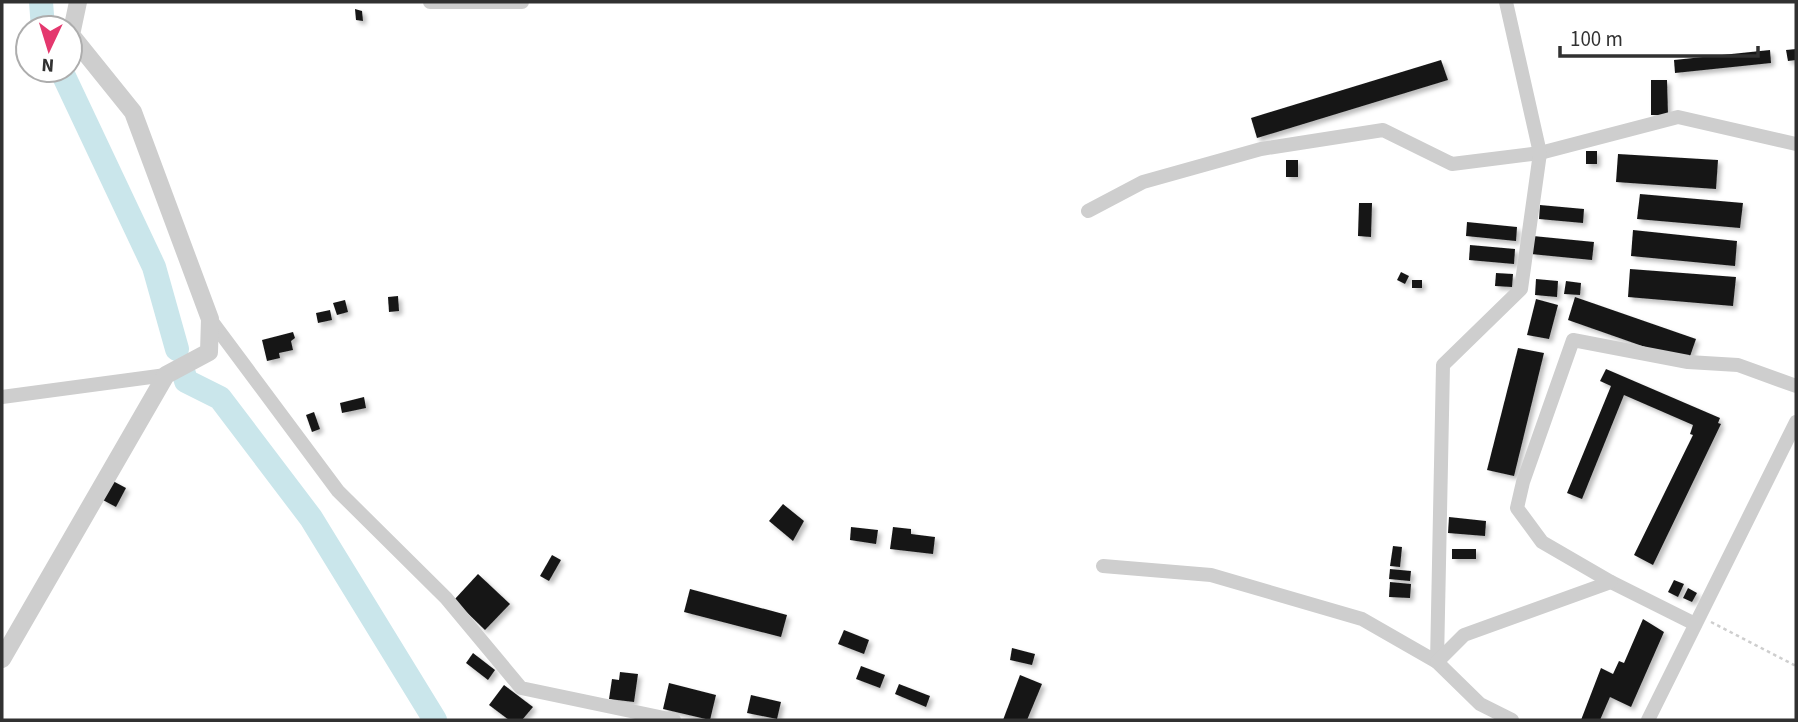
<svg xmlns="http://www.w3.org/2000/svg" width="1798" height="722" viewBox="0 0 1798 722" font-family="'Source Sans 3',sans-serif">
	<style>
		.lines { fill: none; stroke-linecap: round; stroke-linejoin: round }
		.river { stroke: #cae6eb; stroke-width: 24 }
		.building { fill: #181818; filter: url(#shadow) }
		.path { stroke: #cecece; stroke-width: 2.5; stroke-dasharray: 3.5 3.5; stroke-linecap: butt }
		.minor { stroke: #cecece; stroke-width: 14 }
		.tertiary { stroke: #cecece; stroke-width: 18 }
	</style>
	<defs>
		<filter id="shadow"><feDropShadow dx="3.5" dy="3.5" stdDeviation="2" flood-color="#0004"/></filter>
	</defs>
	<rect width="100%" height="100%" fill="#fff"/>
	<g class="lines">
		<g class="river">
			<path d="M41,2L43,28"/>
			<path d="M61,70L154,267L177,349"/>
			<path d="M184,374L186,381L220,398L311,518L435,720"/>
		</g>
	</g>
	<g class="building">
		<path d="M355,9L362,11L363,21L356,20Z"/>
		<path d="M1796,49V60L1788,61L1786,50Z"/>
		<path d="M1770,50L1771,63L1675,73L1674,60Z"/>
		<path d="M1441,60L1448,80L1257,138L1251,118Z"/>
		<path d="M1651,80H1667L1668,115H1651Z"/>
		<rect x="1586" y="151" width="11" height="13"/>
		<path d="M1618,154L1718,160L1716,189L1616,182Z"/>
		<rect x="1286" y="160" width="12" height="17"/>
		<path d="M1640,194L1743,203L1740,228L1637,219Z"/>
		<path d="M1359,203H1372L1371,237L1358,236Z"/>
		<path d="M1540,205L1584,209L1583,223L1539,219Z"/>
		<path d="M1467,222L1517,227L1516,241L1466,236Z"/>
		<path d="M1633,230L1737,241L1735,266L1631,256Z"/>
		<path d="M1533,236L1594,242L1592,260L1531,254Z"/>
		<path d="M1470,245L1515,249L1514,264L1469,260Z"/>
		<path d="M1630,269L1736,277L1733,306L1628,297Z"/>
		<path d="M1401,272L1409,276L1405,284L1397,280Z"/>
		<path d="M1496,273L1513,274L1512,287L1495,286Z"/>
		<path d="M1536,279L1558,281L1557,297L1535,295Z"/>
		<rect x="1412" y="280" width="10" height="8"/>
		<path d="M1566,281L1581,283L1580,295L1564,294Z"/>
		<path d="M398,296L399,311L389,312L388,297Z"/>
		<path d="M1575,297L1696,339L1688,362L1568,320Z"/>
		<path d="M1536,299L1558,305L1549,339L1527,335Z"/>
		<path d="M345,300L348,312L337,315L333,303Z"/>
		<path d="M330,310L332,320L318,323L316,313Z"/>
		<path d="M293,332L295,338L291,341L293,350L279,353L280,358L267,361L262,340Z"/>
		<path d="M1518,348L1544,353L1514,476L1487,470Z"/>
		<path d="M1606,369L1720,418L1718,423L1721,424L1653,565L1634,555L1693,435L1690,434L1693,425L1624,395L1582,499L1567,493L1611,386L1600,381Z"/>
		<path d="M364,397L366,408L342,413L340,403Z"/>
		<path d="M314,412L320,429L312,432L306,415Z"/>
		<path d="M111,480L126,488L116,507L101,499Z"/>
		<path d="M783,504L804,521L793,541L769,521Z"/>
		<path d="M1449,517L1486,521L1485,536L1448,533Z"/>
		<path d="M851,527L878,530L876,544L850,540Z"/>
		<path d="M893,527L911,529V534L935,537L933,554L890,549Z"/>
		<path d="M1393,546L1402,547L1400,567L1390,566Z"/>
		<rect x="1452" y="549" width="24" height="10"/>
		<path d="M552,555L561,560L549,581L540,576Z"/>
		<path d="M1390,569L1411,571L1410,581L1389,579Z"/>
		<path d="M478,574L510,604L485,630L454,600Z"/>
		<path d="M1674,580L1684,584L1678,597L1668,592Z"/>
		<path d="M1390,582L1411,584L1410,598L1389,597Z"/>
		<path d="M1688,588L1697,593L1692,602L1683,598Z"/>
		<path d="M690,589L787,615L781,637L684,612Z"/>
		<path d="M1643,619L1664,632L1631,707L1610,697L1600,720H1581L1601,668L1613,674L1619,661L1624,663Z"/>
		<path d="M844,630L869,640L864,654L838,644Z"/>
		<path d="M1012,648L1035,654L1032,665L1010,660Z"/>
		<path d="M473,653L495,670L488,680L466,663Z"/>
		<path d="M861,666L885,675L880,688L856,679Z"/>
		<path d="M620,672L638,674L634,702L609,699L612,679L619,680Z"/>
		<path d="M1020,675L1042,684L1027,720H1003Z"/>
		<path d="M669,683L716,695L710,720L663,709Z"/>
		<path d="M899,684L930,696L926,707L895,694Z"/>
		<path d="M504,685L533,707L522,720H509L489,705Z"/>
		<path d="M751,695L781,702L777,719L747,713Z"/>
	</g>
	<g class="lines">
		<path class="path" d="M1711,622L1796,666"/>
		<g class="minor">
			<path d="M430,2H522"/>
			<path d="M1088,211L1143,182L1261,149L1383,130L1452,164L1540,153L1678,117L1796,144"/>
			<path d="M210,319L338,491L446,598L521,688L674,720"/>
			<path d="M2,397L166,375"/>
			<path d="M1103,566L1211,575L1362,619L1437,662L1443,365L1521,289L1540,153L1506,2"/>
			<path d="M1695,624L1611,582L1542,542L1517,508L1523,482L1573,340L1688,362L1738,365L1796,386"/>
			<path d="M1512,720L1480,704L1437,662L1464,635L1611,582"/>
			<path d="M1648,720L1796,422"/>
		</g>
		<path class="tertiary" d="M2,659L166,375L209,352L210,319L133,112L71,35L78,2"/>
	</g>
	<rect width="1798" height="722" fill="none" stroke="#313131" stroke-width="7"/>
	<g transform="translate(49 49) rotate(184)"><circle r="33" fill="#ffffff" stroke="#adadad" stroke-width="2"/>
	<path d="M0-5L12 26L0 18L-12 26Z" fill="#e4386e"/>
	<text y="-10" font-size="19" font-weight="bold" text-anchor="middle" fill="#313131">N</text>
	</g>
	<path d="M1560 46v10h198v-10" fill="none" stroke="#313131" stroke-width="3.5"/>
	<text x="1570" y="46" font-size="21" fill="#313131" stroke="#ffffff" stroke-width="5" paint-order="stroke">100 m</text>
</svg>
